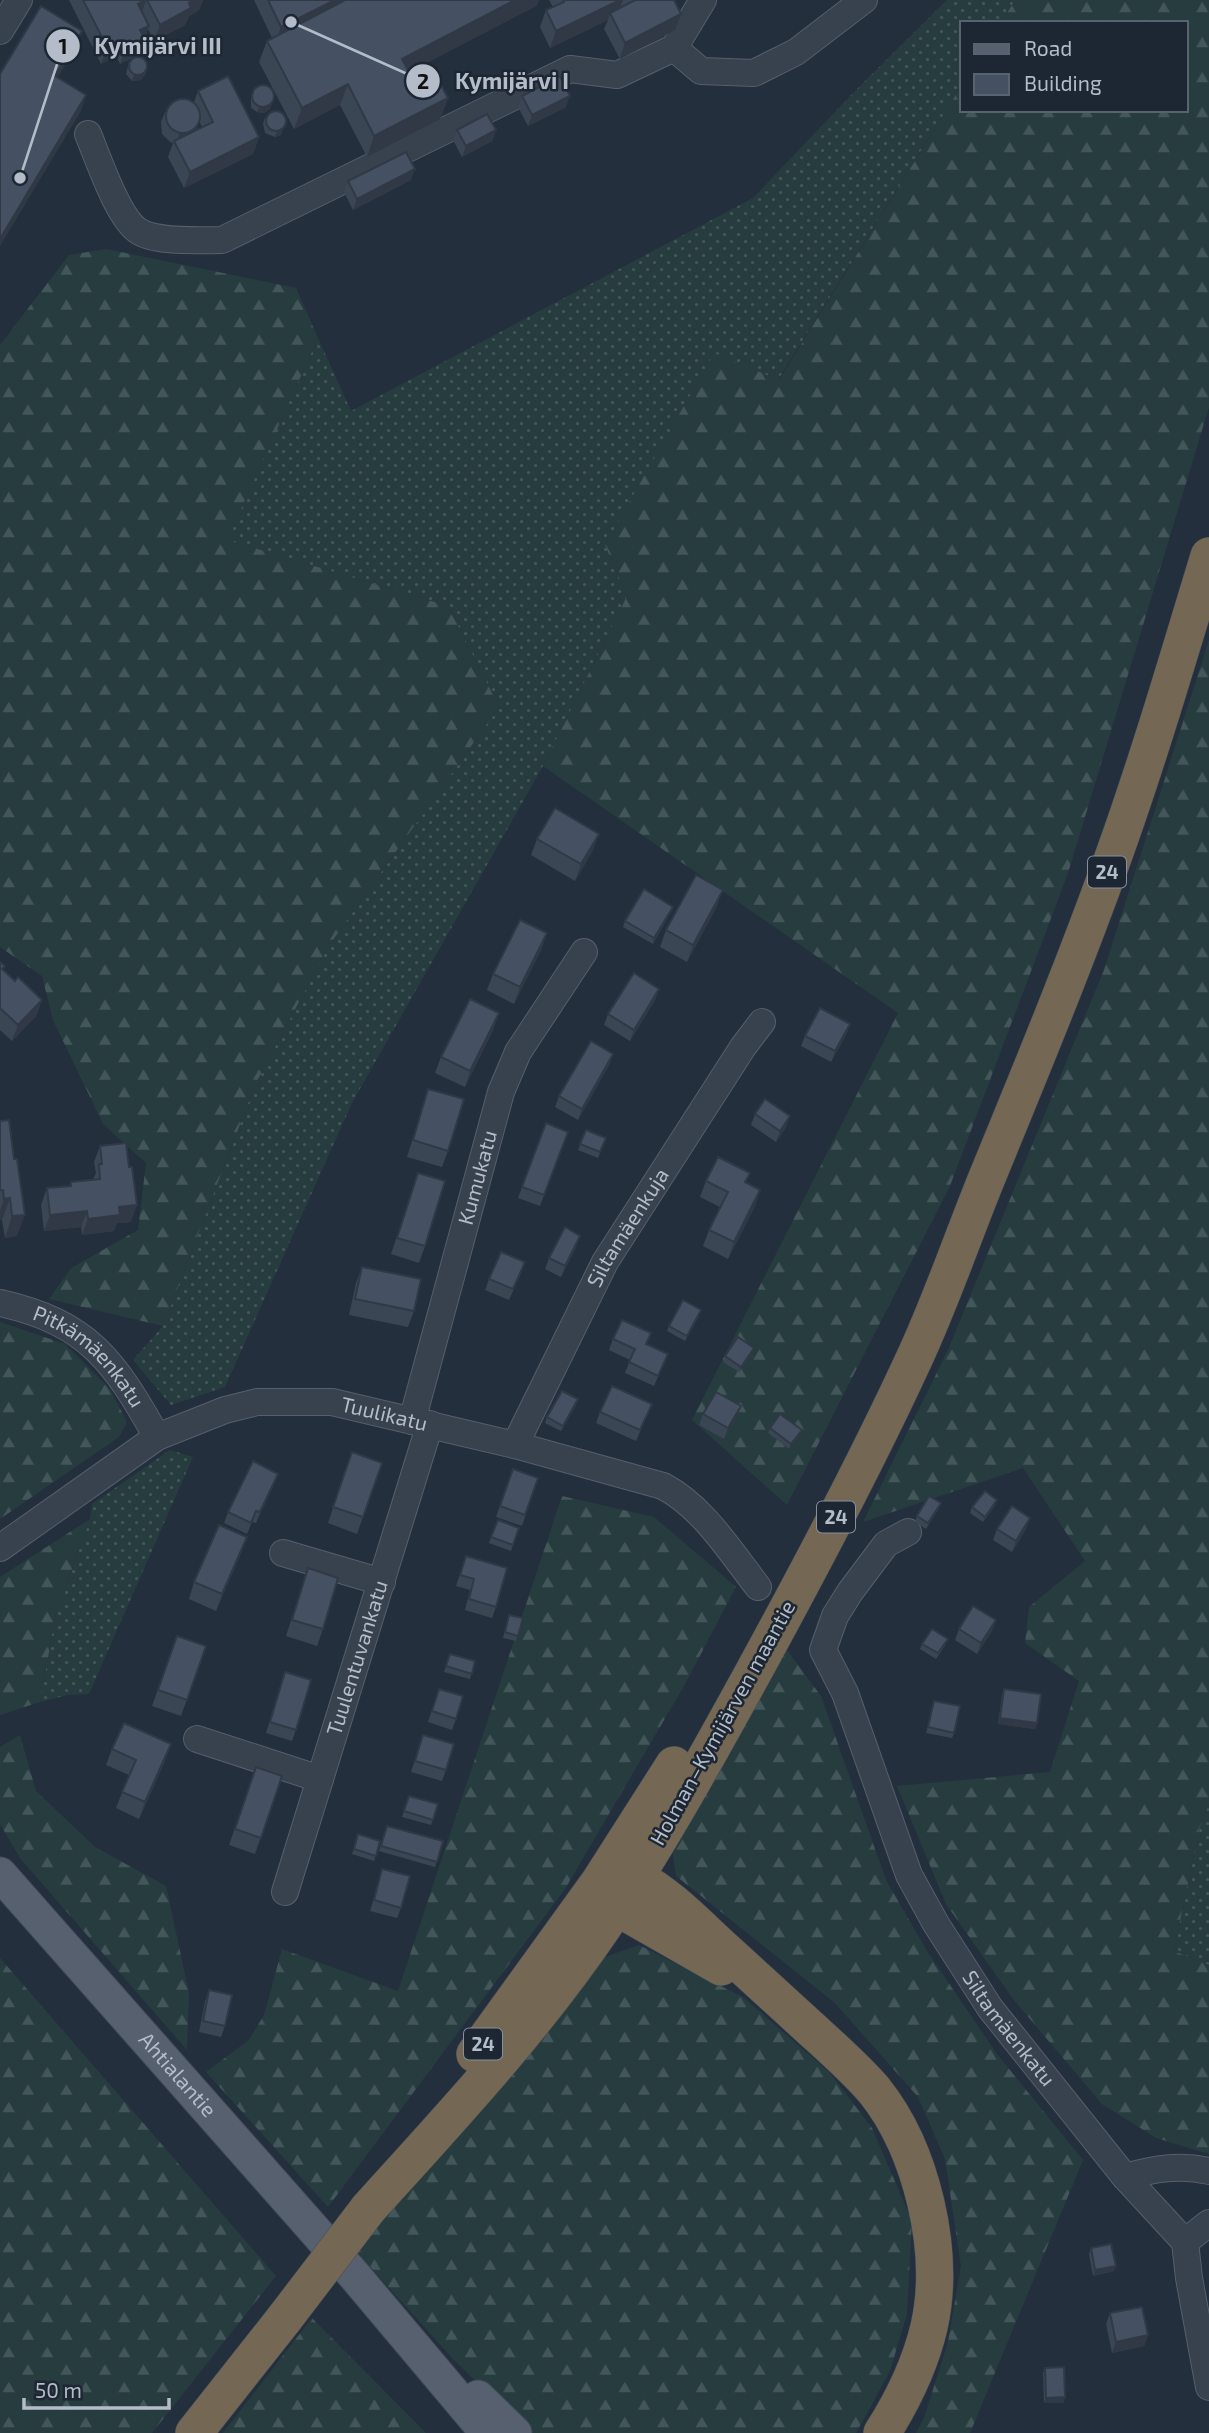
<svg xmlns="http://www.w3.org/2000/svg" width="1209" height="2433" viewBox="0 0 1209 2433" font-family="'Exo 2',sans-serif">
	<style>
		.grass { fill: url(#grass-dots) }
		.forest { fill: url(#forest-firs) }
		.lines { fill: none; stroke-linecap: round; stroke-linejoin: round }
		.minor-casing { stroke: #565f6c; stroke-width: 28 }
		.major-casing { stroke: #414a57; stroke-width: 35 }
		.highway-casing { stroke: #434c59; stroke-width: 38 }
		.minor { stroke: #38414e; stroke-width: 26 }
		.major { stroke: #56606e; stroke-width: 33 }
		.highway { stroke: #746855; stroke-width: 37 }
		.highway-bridge-casing { stroke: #434c59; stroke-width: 38; stroke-linecap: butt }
		.highway-bridge { stroke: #746855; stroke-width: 37 }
		.wall { fill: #3b4654; fill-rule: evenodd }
		.shaded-wall { fill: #303945 }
		.building { fill: #455162; stroke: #303945; stroke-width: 2 }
		.labels { text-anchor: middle; stroke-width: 5; stroke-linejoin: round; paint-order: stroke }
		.shield { fill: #1d2633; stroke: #878f9c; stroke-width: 2 }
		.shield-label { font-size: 19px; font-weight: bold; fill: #b4bcc9 }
		.street-label { font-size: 21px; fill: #b4bcc9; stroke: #1d2633 }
		.leader { fill: none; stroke: #b4bcc9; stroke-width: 2.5 }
		.callout-dot { fill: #b4bcc9; stroke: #1d2633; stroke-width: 2.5 }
		.mark-label { font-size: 21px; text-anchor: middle; font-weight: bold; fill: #111 }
		.callout-label { font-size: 23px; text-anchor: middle; font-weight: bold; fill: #b4bcc9; stroke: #1d2633; stroke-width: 5; stroke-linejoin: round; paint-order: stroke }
	</style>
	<defs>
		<pattern id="grass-dots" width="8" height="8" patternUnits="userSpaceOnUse" patternTransform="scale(1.75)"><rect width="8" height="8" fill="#263c3f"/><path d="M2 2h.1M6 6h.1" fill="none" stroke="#435659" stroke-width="1.8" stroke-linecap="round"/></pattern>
		<pattern id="forest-firs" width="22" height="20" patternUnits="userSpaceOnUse" patternTransform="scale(1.75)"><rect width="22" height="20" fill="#263c3f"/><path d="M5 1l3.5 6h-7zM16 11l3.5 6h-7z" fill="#435659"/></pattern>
	</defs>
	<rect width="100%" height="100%" fill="#242f3e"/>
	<g class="grass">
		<path d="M947,0H1015L1001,23H962V85L778,380L605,545L627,596L543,766L352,1103L225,1387L171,1405L133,1360L163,1326L255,1085L328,947L499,707L448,606L226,540L318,338L351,411L753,198L854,92Z"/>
		<path d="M170,1450L193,1457L89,1694L68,1695L40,1702L56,1613L90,1519L92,1504Z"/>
		<path d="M1209,1804V1965L1174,1951L1199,1829Z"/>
	</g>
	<g class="forest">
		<path d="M1015,0H1209V407L1068,873L950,1186L787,1505L692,1420L898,1013L543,766L627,596L605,545L714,353L779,380L962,85V110H1186V23H1001Z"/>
		<path d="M106,249L296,288L318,338L227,540L448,606L499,707L328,947L255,1085L163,1326L49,1299L71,1268L138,1230L146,1163L103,1124L53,1020L42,976L0,947V345L69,255Z"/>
		<path d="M1209,640V1804L1199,1829L1174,1951L1209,1965V2154L1156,2138L1102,2104L1013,1999L946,1904L897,1786L1050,1772L1079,1681L1025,1643L1029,1607L1085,1561L1023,1468L863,1522L948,1350L1104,970Z"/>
		<path d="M0,1322L65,1344L110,1389L127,1422L119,1437L0,1519Z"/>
		<path d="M562,1496L654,1517L736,1587L684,1686L565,1889L328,2207L206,2072L249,2040L264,2015L282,1949L398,1991Z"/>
		<path d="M90,1519L56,1613L40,1702L0,1715V1577Z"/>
		<path d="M778,1638L821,1696L886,1880L927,1951L997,2054L1083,2160L970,2433H916L924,2418L948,2342L961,2266L945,2159L918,2097L835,2003L676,1876L672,1849Z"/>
		<path d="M20,1735L36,1791L95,1847L166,1886L189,1993L187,2050L20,1858L0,1824V1747Z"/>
		<path d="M639,1945L743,1997L830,2073L872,2128L912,2221L907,2314L890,2371L856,2433H529L453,2359L357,2252L492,2088L605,1957Z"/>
		<path d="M0,1958L276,2276L152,2433H0Z"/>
		<path d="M312,2318L426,2433H223Z"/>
	</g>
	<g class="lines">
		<g class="minor-casing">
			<g id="minor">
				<path d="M0,31L19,0"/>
				<path d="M674,48L701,71L754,73L796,52L864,0"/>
				<path d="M88,134C98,158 117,215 137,230C154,243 200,240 222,240L570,69L617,75L674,48L703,0"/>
				<path id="s1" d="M0,1303C89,1323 114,1361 157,1437"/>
				<path id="s2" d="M412,1421L501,1092L518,1052L584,952"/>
				<path id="s3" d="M515,1445L605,1262L743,1047L762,1022"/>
				<path id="s4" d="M908,1532L886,1544L850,1592L835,1616L823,1650L845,1693L909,1875L936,1924L990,2008L1125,2177L1185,2242L1189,2278L1209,2387"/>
				<path id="s5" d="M0,1548L157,1437L225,1410L257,1402H332L515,1445L663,1486C703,1507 730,1551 758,1587"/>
				<path d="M283,1553L382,1582"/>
				<path d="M197,1739L320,1779"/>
				<path id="s6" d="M285,1892L430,1424"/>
				<path d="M1125,2177C1153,2169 1180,2164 1209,2171"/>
				<path d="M1185,2242L1209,2223"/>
			</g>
		</g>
		<g class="major-casing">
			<g id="major">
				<path id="s7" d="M0,1874L354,2275L487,2433"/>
				<path d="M478,2397L515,2433"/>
			</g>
		</g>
		<g class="highway-casing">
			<g id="highway">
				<path d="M611,1877C619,1875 629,1874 637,1878C671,1896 699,1927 727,1952C754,1977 782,2002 809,2027C832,2048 854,2067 874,2090C922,2150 946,2252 929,2327C920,2365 903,2400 882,2433"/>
				<path d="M602,1888L608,1899L616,1907L721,1967"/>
				<path d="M475,2054L600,1881L674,1765"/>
				<path d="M368,2209C450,2118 534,2029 603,1927C661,1841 710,1751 760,1660C814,1561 867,1461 914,1359C942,1299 963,1236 988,1175C1032,1068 1076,961 1115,852C1150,754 1179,655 1209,556"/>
				<path d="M194,2433L284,2319"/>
			</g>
		</g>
		<use href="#minor" class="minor"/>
		<use href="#major" class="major"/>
		<use href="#highway" class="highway"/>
		<g class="highway-bridge-casing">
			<path id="highway-bridge" d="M284,2319L368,2209"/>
		</g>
		<use href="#highway-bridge" class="highway-bridge"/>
	</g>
	<g class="wall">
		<path d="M69,0H203L199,10L189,16L185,25L154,41L148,29L138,55L120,64L116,56L101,64Z"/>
		<path d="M254,0H539L536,6L409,72L412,78L448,98L440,119L367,157L340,105L294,129L259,62L267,41L272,38Z"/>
		<path d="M549,0H674L675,30L620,59L604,29L608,20L550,48L540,27L546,10L553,7Z"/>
		<path d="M129,62L147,70L145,75L141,80L132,81L126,74Z"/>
		<path d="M198,91L259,137L253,154L184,188L168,157L173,143L170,142L162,134L161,122L165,112L194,102ZM199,121L202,127L195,131L197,128Z"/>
		<path d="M253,91L272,103L270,109L264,113L257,112L251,108V97Z"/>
		<path d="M522,96L566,107L528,126L518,107Z"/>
		<path d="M265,118L286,120L281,135L275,137L265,133L263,123Z"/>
		<path d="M457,130H496L492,141L462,157L453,140Z"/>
		<path d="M411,180L353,210L344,192L348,181Z"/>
		<path d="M537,839L593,850L575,881L531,855Z"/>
		<path d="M717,906L687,962L660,947L666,930Z"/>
		<path d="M671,912L653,944L623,927L625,921Z"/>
		<path d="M547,933L541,950L514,1004L487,990L493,974Z"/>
		<path d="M0,962L3,970L15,981L42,1000L36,1016L12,1041L0,1030Z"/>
		<path d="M659,989L655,1000L630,1041L604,1025L608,1014Z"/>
		<path d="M499,1013L493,1030L465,1087L435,1073L441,1057Z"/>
		<path d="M850,1024L846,1035L831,1062L801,1046L805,1036Z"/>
		<path d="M613,1054L609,1065L578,1120L555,1107L559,1096Z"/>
		<path d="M428,1089L448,1151L442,1167L407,1157Z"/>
		<path d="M755,1114L790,1116L786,1127L776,1142L751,1125Z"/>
		<path d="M0,1121L17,1236L5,1238L2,1220H0Z"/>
		<path d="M546,1123L568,1132L540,1206L518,1198Z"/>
		<path d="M586,1130L606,1138L598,1158L578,1150Z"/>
		<path d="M100,1146L131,1222L117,1223L114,1231L82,1235L81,1227L44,1231L41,1205L47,1188L69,1186L71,1182L93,1179L96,1173L94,1162Z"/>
		<path d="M418,1173L425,1246L419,1263L391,1254Z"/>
		<path d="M706,1181L746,1183L760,1190L755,1206L728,1259L703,1246L709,1230L720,1207L700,1197Z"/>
		<path d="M576,1247L561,1277L545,1269L549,1258Z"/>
		<path d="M362,1267L414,1311L408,1327L349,1315L356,1283Z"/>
		<path d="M521,1273L509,1300L485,1290L489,1279Z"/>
		<path d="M699,1316L685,1341L667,1331L669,1326Z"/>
		<path d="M613,1339L647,1345L668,1354L654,1386L625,1373L630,1360L609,1350Z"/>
		<path d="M754,1348L752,1353L739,1372L723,1362L725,1356Z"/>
		<path d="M652,1404L636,1441L596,1423L600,1412Z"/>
		<path d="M576,1405L561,1431L545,1423L547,1417Z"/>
		<path d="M703,1414L737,1417L724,1439L699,1425Z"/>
		<path d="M770,1428L800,1435L789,1449L768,1433Z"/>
		<path d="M352,1452L382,1463L357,1534L328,1523Z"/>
		<path d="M513,1469L538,1478L522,1526L496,1517Z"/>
		<path d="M278,1474L256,1523L252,1522L247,1534L224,1523L228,1512Z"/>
		<path d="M997,1500L995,1506L983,1522L970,1513L972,1507Z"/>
		<path d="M941,1503L939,1508L926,1529L915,1522L917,1516Z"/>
		<path d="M519,1528L511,1551L489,1543L491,1537Z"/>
		<path d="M997,1529H1026L1012,1552L993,1540Z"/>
		<path d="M241,1553L216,1611L189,1599L194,1582Z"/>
		<path d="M466,1556L496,1607L492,1618L465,1610L470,1590L456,1586Z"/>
		<path d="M308,1568L323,1629L317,1646L286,1636Z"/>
		<path d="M509,1615L523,1618L516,1641L503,1638Z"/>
		<path d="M959,1629L992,1631L977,1654L955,1640Z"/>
		<path d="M177,1636L206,1646L181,1716L152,1706Z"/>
		<path d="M922,1644H946L936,1659L920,1649Z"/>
		<path d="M450,1654L475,1661L470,1679L444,1672Z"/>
		<path d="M285,1672L296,1730L292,1741L266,1733Z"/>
		<path d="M439,1689L456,1719L452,1730L428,1722Z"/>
		<path d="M1004,1689L1037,1723L1035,1729L998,1724L1002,1695Z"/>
		<path d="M934,1701L954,1733L952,1738L926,1733Z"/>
		<path d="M423,1735L446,1770L442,1781L411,1772Z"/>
		<path d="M112,1749L165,1761L139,1819L116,1808L129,1775L106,1765Z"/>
		<path d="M256,1767L282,1776L255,1854L229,1845Z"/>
		<path d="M409,1796L438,1804L431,1825L402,1817Z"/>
		<path d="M385,1832L443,1841L435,1867L379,1851Z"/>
		<path d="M358,1834L380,1841L374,1861L352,1854Z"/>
		<path d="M382,1869L401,1908L397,1918L370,1911Z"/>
		<path d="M209,1990L225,2026L221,2037L199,2032L205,2001Z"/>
		<path d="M1091,2248L1114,2271L1093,2276L1089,2254Z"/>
		<path d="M1110,2313L1148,2335L1144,2346L1112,2353L1106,2324Z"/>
		<path d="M1045,2368L1065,2397L1063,2403H1044L1043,2373Z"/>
	</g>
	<g class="shaded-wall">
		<path d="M146,0L141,16L138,4Z"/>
		<path d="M194,0H203L199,10L189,16L185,25L154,41L160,25L189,3Z"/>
		<path d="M335,0H361L275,43L281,27Z"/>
		<path d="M515,0H539L536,6L394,80L402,59Z"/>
		<path d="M620,0H623L617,15L610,13L608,20L550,48L556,31Z"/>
		<path d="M681,14L675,30L620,59L625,43Z"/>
		<path d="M149,26L138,55L120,64L126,48L140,30Z"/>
		<path d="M82,31L76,47L49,92L55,76Z"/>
		<path d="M122,40L116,56L101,64L107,47Z"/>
		<path d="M147,70L145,75L141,80L132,81L134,75Z"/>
		<path d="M348,84L340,105L294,129L302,108Z"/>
		<path d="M86,95L81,111L0,246V239Z"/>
		<path d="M570,96L566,107L528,126L532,115Z"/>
		<path d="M448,98L440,119L367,157L374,136Z"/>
		<path d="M272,103L270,109L264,113L257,112L259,107Z"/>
		<path d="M201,117L192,139L176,144L180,133Z"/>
		<path d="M283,129L281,135L275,137L277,132Z"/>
		<path d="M496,130L492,141L462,157L466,146Z"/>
		<path d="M259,137L253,154L184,188L190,172Z"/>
		<path d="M415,169L411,180L353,210L357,199Z"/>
		<path d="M599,834L593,850L575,881L581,864Z"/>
		<path d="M723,890L717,906L687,962L693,945Z"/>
		<path d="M673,907L671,912L653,944L654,938Z"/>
		<path d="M547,933L541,950L514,1004L520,987Z"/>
		<path d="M659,989L655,1000L630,1041L634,1030Z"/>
		<path d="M42,1000L36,1016L12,1041L18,1025Z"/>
		<path d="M499,1013L493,1030L465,1087L470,1071Z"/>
		<path d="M850,1024L846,1035L831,1062L835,1051Z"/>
		<path d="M613,1054L609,1065L578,1120L582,1109Z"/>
		<path d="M790,1116L786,1127L776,1142L780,1131Z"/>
		<path d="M760,1190L755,1206L728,1259L734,1242Z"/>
		<path d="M10,1198L2,1220H0V1211L4,1199Z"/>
		<path d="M137,1205L131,1222L117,1223L114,1231L82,1235L88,1219L119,1207Z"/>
		<path d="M87,1211L81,1227L44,1231L50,1215Z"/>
		<path d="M25,1215L17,1236L5,1238L12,1216Z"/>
		<path d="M580,1236L576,1247L561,1277L565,1266Z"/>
		<path d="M754,1348L752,1353L739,1372L741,1367Z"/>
		<path d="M741,1406L737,1417L724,1439L728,1428Z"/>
		<path d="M802,1430L800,1435L789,1449L791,1444Z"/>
		<path d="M278,1474L274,1485L256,1523L260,1512Z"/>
		<path d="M997,1500L995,1506L983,1522L985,1517Z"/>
		<path d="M1030,1518L1026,1529L1012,1552L1016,1541Z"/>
		<path d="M247,1537L241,1553L216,1611L222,1594Z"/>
		<path d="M996,1620L992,1631L977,1654L981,1643Z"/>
		<path d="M1000,1718L1037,1723L1035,1729L998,1724Z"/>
		<path d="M171,1744L165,1761L139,1819L145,1802Z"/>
		<path d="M1116,2266L1114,2271L1093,2276L1095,2270Z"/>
		<path d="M1148,2335L1144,2346L1112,2353L1116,2342Z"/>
		<path d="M1065,2397L1063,2403H1044L1046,2398Z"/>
	</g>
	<g class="building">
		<path d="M83,0H145L138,4L149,26L140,30L144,38L126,48L122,40L107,47Z"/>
		<path d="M147,0H194L189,3L191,8L160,25Z"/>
		<path d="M268,0H335L281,27Z"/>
		<path d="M345,0H515L402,59L412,78L432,68L448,98L374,136L348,84L302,108L267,41Z"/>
		<path d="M563,0H620L556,31L546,10L564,2Z"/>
		<path d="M635,0H674L681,14L625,43L610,13Z"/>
		<path d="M41,6L82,31L55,76L86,95L0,239V74Z"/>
		<circle cx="138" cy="66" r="9"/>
		<path d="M228,76L259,137L190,172L174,141L213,122L198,91Z"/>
		<path d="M560,76L570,96L532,115L522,96Z"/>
		<circle cx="263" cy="96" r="11"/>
		<circle cx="183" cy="116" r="17"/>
		<circle cx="276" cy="121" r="10"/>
		<path d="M487,114L496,130L466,146L457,130Z"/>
		<path d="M406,152L415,169L357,199L348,181Z"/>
		<path d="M555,808L599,834L581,864L537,839Z"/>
		<path d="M696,875L723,890L693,945L666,930Z"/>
		<path d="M644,889L673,907L654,938L625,921Z"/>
		<path d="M520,920L547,933L520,987L493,974Z"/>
		<path d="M0,962L5,966L2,969L15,981L18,977L42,1000L18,1025L0,1008Z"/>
		<path d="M634,973L659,989L634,1030L608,1014Z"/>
		<path d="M470,999L499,1013L470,1071L441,1057Z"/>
		<path d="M820,1008L850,1024L835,1051L805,1036Z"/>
		<path d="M591,1041L613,1054L582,1109L559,1096Z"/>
		<path d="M428,1089L464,1099L448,1151L413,1140Z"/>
		<path d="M765,1099L790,1116L780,1131L755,1114Z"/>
		<path d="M9,1120L14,1159H17L25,1215L12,1216L10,1198L4,1199L3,1190H0V1121Z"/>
		<path d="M546,1123L568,1132L544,1195L522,1187Z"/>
		<path d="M586,1130L606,1138L600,1152L580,1144Z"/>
		<path d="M126,1143L129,1167H132L137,1205L119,1207L120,1215L88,1219L87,1211L50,1215L47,1188L71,1186V1182L100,1179L99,1164H102L100,1146Z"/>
		<path d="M718,1157L750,1173L745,1182L760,1190L734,1242L709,1230L728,1192L706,1181Z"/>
		<path d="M418,1173L445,1181L425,1246L397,1238Z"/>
		<path d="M565,1227L580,1236L565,1266L549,1258Z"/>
		<path d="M501,1252L525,1262L513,1289L489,1279Z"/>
		<path d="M362,1267L421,1279L414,1311L355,1299Z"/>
		<path d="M683,1300L701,1310L687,1336L669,1326Z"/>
		<path d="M622,1320L651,1333L646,1344L668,1354L658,1376L629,1362L635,1349L613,1339Z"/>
		<path d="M738,1337L754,1348L741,1367L725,1356Z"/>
		<path d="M612,1386L652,1404L640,1430L600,1412Z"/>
		<path d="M562,1391L578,1399L563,1426L547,1417Z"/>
		<path d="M716,1392L741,1406L728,1428L703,1414Z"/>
		<path d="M780,1414L802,1430L791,1444L770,1428Z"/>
		<path d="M352,1452L382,1463L363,1517L333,1507Z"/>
		<path d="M253,1461L278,1474L260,1512L256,1511L251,1523L228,1512Z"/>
		<path d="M513,1469L538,1478L525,1515L500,1506Z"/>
		<path d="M985,1491L997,1500L985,1517L972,1507Z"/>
		<path d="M929,1496L941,1503L928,1523L917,1516Z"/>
		<path d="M1012,1506L1030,1518L1016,1541L997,1529Z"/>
		<path d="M498,1520L519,1528L513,1545L491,1537Z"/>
		<path d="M219,1525L247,1537L222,1594L194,1582Z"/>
		<path d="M466,1556L507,1568L496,1607L469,1599L474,1579L460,1575Z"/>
		<path d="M308,1568L338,1578L323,1629L292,1620Z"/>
		<path d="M973,1606L996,1620L981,1643L959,1629Z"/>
		<path d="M509,1615L523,1618L518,1636L505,1632Z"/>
		<path d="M932,1629L948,1639L938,1653L922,1644Z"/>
		<path d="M177,1636L206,1646L187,1700L158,1690Z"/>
		<path d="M450,1654L475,1661L472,1674L446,1666Z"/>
		<path d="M285,1672L311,1680L296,1730L270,1722Z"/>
		<path d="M439,1689L463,1696L456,1719L432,1711Z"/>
		<path d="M1004,1689L1041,1694L1037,1723L1000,1718Z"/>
		<path d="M934,1701L960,1706L954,1733L928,1727Z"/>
		<path d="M124,1723L171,1744L145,1802L122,1792L136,1760L112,1749Z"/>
		<path d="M423,1735L454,1744L446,1770L415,1761Z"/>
		<path d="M256,1767L282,1776L261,1838L235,1829Z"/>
		<path d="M409,1796L438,1804L433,1820L404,1811Z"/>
		<path d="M387,1826L443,1841L437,1862L381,1846Z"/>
		<path d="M358,1834L380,1841L376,1856L354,1849Z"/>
		<path d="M382,1869L410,1876L401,1908L374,1900Z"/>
		<path d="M209,1990L232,1995L225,2026L203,2021Z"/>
		<path d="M1111,2244L1116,2266L1095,2270L1091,2248Z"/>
		<path d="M1142,2307L1148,2335L1116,2342L1110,2313Z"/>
		<path d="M1064,2367L1065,2397L1046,2398L1045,2368Z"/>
	</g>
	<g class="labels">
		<g class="shield">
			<rect x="1088" y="856.5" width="38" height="31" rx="5"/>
			<rect x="817" y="1501.5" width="38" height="31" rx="5"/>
			<rect x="464" y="2028.5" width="38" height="31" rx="5"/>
		</g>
		<g class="shield-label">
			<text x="1107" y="879">24</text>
			<text x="836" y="1524">24</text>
			<text x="483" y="2051">24</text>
		</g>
		<g class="street-label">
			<text dy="7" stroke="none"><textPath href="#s2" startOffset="252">Kumukatu</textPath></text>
			<text dy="7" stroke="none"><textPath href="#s3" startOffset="245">Siltamäenkuja</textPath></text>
			<text dy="7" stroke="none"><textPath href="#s1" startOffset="107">Pitkämäenkatu</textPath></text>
			<text dy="7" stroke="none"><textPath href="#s5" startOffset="427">Tuulikatu</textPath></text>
			<text dy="7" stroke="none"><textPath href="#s6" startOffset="245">Tuulentuvankatu</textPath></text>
			<text transform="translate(723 1723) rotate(-61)" y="7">Holman–Kymijärven maantie</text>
			<text dy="7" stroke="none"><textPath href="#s4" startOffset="574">Siltamäenkatu</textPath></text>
			<text dy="7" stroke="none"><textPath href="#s7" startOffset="268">Ahtialantie</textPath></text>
		</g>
	</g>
	<path class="leader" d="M20 178L63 46M291 22L423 81"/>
	<g class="callout-dot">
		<circle cx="20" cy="178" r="7"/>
		<circle cx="291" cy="22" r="7"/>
		<circle cx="63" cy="46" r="18"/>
		<circle cx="423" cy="81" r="18"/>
	</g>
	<g class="mark-label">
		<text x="63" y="54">1</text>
		<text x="423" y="89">2</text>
	</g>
	<g class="callout-label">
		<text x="158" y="54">Kymijärvi III</text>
		<text x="512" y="89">Kymijärvi I</text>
	</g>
	<rect x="960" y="21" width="228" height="91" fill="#1d2633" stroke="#59626f" stroke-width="2"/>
	<rect x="974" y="44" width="35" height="10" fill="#56606e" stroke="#59626f" stroke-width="2"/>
	<text x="1024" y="56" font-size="21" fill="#b4bcc9">Road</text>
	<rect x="974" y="74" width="35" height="21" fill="#455162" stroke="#59626f" stroke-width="2"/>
	<text x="1024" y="91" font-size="21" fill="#b4bcc9">Building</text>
	<path d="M24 2398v10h145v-10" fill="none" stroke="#b4bcc9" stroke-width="3.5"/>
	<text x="35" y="2398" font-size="21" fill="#b4bcc9" stroke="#1d2633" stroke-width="5" paint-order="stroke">50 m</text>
</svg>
